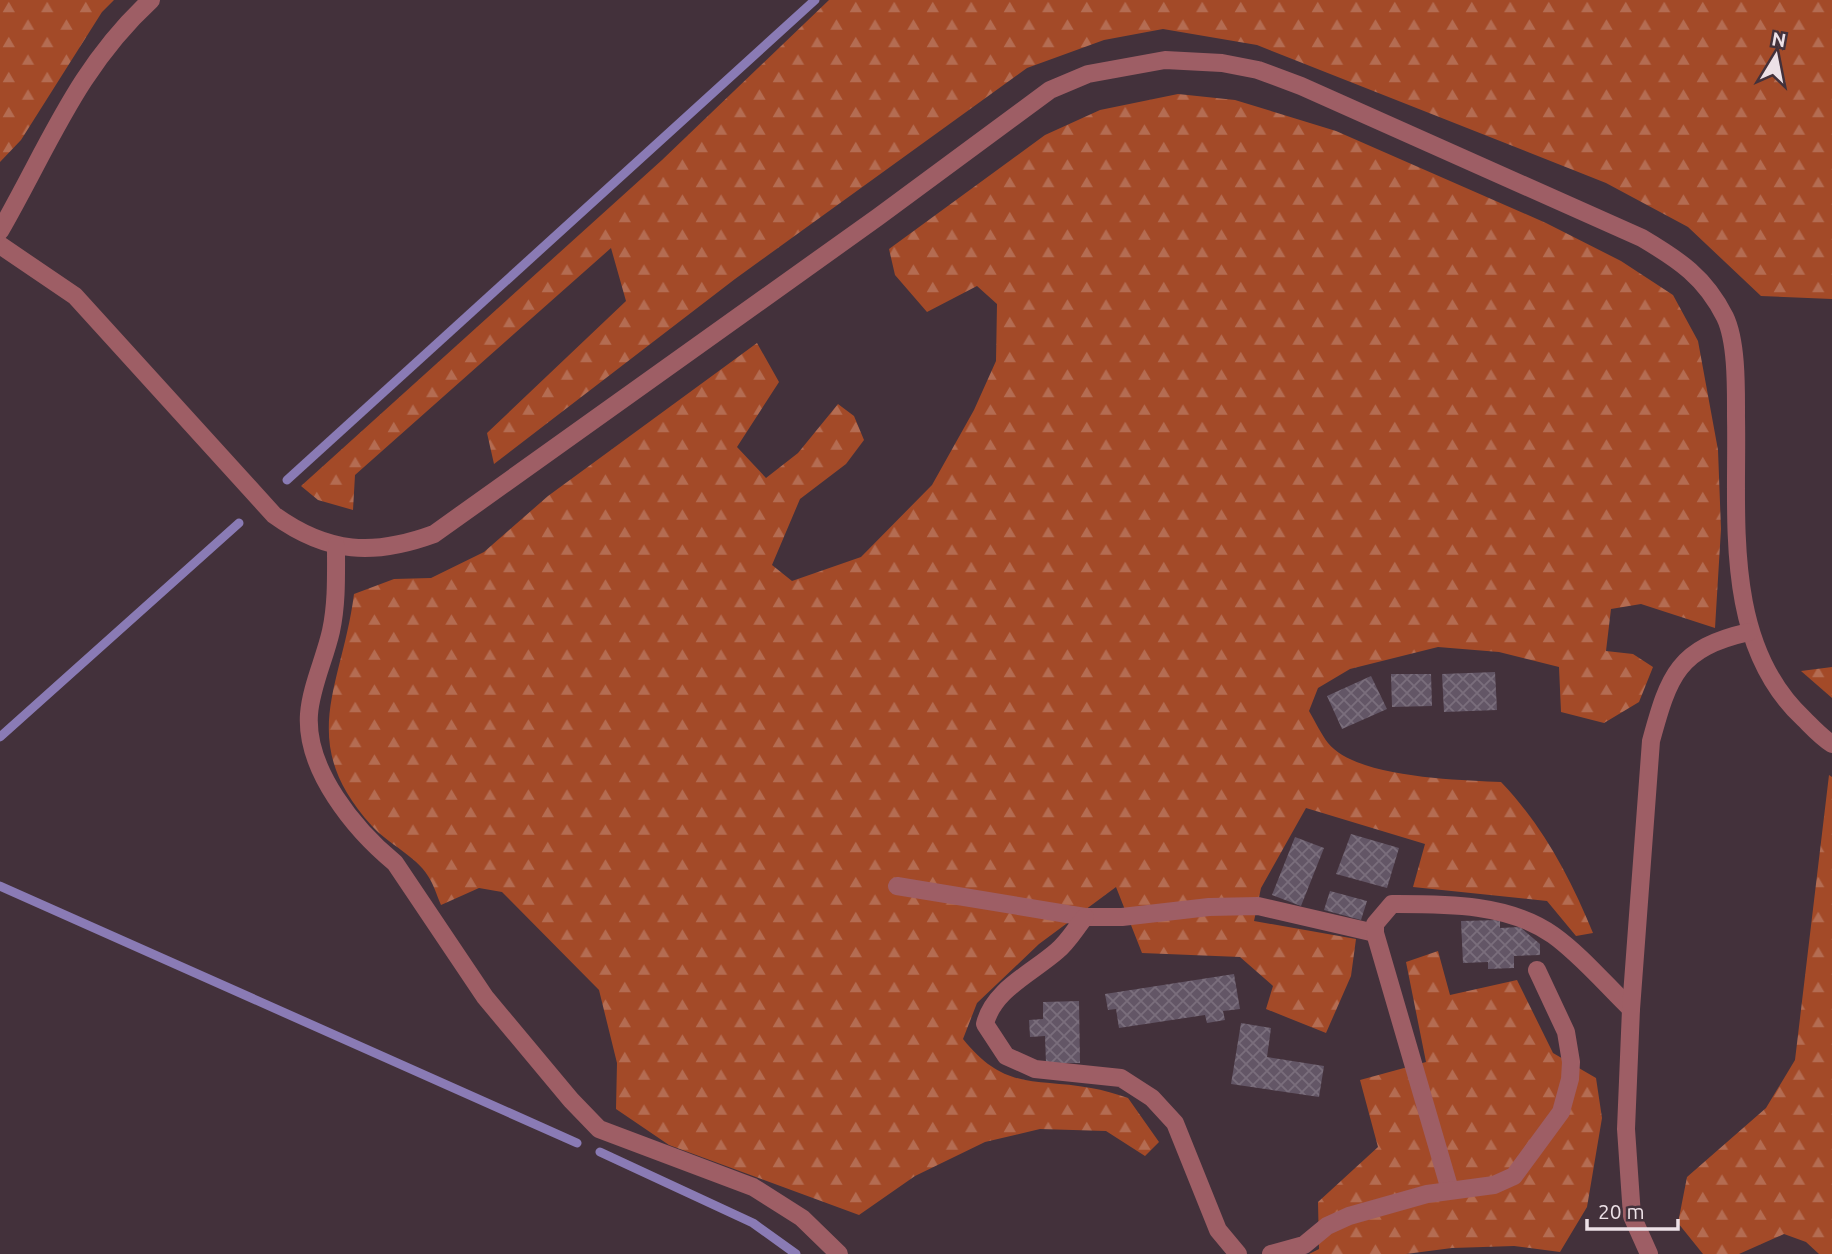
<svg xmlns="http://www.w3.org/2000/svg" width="1832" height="1254" viewBox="0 0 1832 1254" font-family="Ubuntu,sans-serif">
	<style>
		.forest { fill: url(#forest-firs) }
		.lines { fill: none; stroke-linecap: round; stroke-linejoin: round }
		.stream { stroke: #8a7bb5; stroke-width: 9 }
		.building { fill: url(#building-cross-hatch) }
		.minor { stroke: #9e5e65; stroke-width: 18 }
	</style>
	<defs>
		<pattern id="forest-firs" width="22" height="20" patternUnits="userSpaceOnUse" patternTransform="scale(1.75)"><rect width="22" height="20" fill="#a34a28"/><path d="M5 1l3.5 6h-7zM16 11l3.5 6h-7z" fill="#b46c52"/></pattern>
		<pattern id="building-cross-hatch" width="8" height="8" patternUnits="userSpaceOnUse" patternTransform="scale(1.75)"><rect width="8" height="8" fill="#635666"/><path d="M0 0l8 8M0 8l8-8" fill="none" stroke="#7a6e7c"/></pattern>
	</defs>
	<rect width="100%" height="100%" fill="#43313b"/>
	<g class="forest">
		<path d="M0,0H114L102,12L21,140L0,162Z"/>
		<path d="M829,0H1832V299L1761,296L1688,227L1606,183L1257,45L1163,29L1104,40L1027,68L735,279L494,464L487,433L626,301L611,248L355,475L353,510L318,500L301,486L662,160Z"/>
		<path d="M1178,94L1235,100L1336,131L1546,223L1621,261L1673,295L1698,341L1718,450L1721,529L1715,628L1641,604L1611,609L1606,651L1633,654L1653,667L1639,702L1604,723L1561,712L1559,667L1499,652L1438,647L1350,669L1318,688L1309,711C1315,721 1321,734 1328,743C1356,778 1459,780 1501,782C1543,826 1570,877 1593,933L1576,936L1547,901L1413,887L1425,844L1306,808L1261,888L1254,921L1356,939L1351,976L1326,1033L1266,1009L1273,986L1240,957L1142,953L1116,887L1039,944L977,1003L963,1039C1005,1091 1034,1078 1091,1088C1103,1090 1116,1094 1128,1098L1159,1142L1145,1156L1106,1131L1040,1129L985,1142L915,1176L859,1215L669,1145L616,1109L617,1063L599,990L502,892L479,888L441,905C437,896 434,885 428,876C416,856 388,844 372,826C295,741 342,688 354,594L394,579L431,578L484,552L548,496L757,343L779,382L737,447L766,478L798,453L838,404L854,416L864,440L846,464L800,499L772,565L792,581L861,557L932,485L974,410L996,361L997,304L977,286L927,312L895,275L889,249L1045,135L1100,110Z"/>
		<path d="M1832,667V698L1801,671Z"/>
		<path d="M1829,775L1832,777V1254H1819L1806,1242L1784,1234L1739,1254H1703L1678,1223L1687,1177L1766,1108L1795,1060Z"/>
		<path d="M1438,951L1450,995L1517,980L1553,1053L1596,1078L1602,1118L1587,1207L1560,1252L1514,1246L1452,1248L1406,1254H1309L1319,1249L1318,1202L1378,1147L1360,1080L1426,1062L1406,962Z"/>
	</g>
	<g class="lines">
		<g class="stream">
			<path d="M287,480L815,0"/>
			<path d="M0,737L239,523"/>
			<path d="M0,886L577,1143"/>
			<path d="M600,1152L753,1223L796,1254"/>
		</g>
	</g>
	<g class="building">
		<path d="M1495,672L1497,710L1444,712L1442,674Z"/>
		<path d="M1391,674H1431L1432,706L1392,707Z"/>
		<path d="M1371,676L1387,709L1342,729L1327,696Z"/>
		<path d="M1351,834L1399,848L1387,888L1336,874Z"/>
		<path d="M1295,837L1324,848L1301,906L1272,895Z"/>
		<path d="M1330,891L1367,901L1361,920L1324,910Z"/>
		<path d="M1500,920V928L1520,927L1540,944V955L1514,956V968L1488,969V962L1463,963L1461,921Z"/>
		<path d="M1234,974L1240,1009L1223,1011L1225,1020L1207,1023L1205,1015L1119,1028L1116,1009L1108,1010L1105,994Z"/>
		<path d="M1079,1001L1080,1063H1046L1045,1036L1030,1037L1029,1020L1043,1019V1002Z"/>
		<path d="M1241,1023L1271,1028L1267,1057L1324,1066L1319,1097L1231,1084Z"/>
	</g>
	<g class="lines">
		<g class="minor">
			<path d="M0,231C49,146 77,68 151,0"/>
			<path d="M0,245L75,296L274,515C328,554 374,556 434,534L878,217L1050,90L1088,74L1165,60L1222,63L1258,70L1301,86L1642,238C1679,260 1705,277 1725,317C1737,342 1736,389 1736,417C1738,518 1722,643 1804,719C1813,728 1821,737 1832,744"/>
			<path d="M336,546C336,575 337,603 331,631C325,658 311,687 309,714C305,770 355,830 395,863L485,997L571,1100L599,1129L753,1187L802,1218L839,1254"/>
			<path d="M897,886L1085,917H1122L1209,907L1258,906L1375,933"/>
			<path d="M1085,917C1076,928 1068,942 1057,951C1032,973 993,990 985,1024L1006,1056L1035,1069L1121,1078L1152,1098L1175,1123L1218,1230L1238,1254"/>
			<path d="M1450,1190L1375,933V924L1392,904C1445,904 1508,903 1553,935C1581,955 1606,985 1631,1009"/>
			<path d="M1271,1254L1304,1245L1327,1226L1349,1216L1427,1194L1494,1185L1514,1176L1561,1112L1570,1079L1571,1062L1566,1032L1537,970"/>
			<path d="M1649,1254L1632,1216L1626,1129L1631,1009L1651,741C1669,675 1678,648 1749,632"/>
		</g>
	</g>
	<g transform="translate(1776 56) rotate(10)" stroke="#43313b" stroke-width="5" paint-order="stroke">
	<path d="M0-5L12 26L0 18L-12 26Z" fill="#ede1e7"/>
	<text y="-10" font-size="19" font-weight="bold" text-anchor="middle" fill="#ede1e7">N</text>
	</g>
	<path d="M1587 1219v10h91v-10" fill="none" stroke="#ede1e7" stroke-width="3.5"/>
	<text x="1598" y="1219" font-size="21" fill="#ede1e7" stroke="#43313b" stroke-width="5" paint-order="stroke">20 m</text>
</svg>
